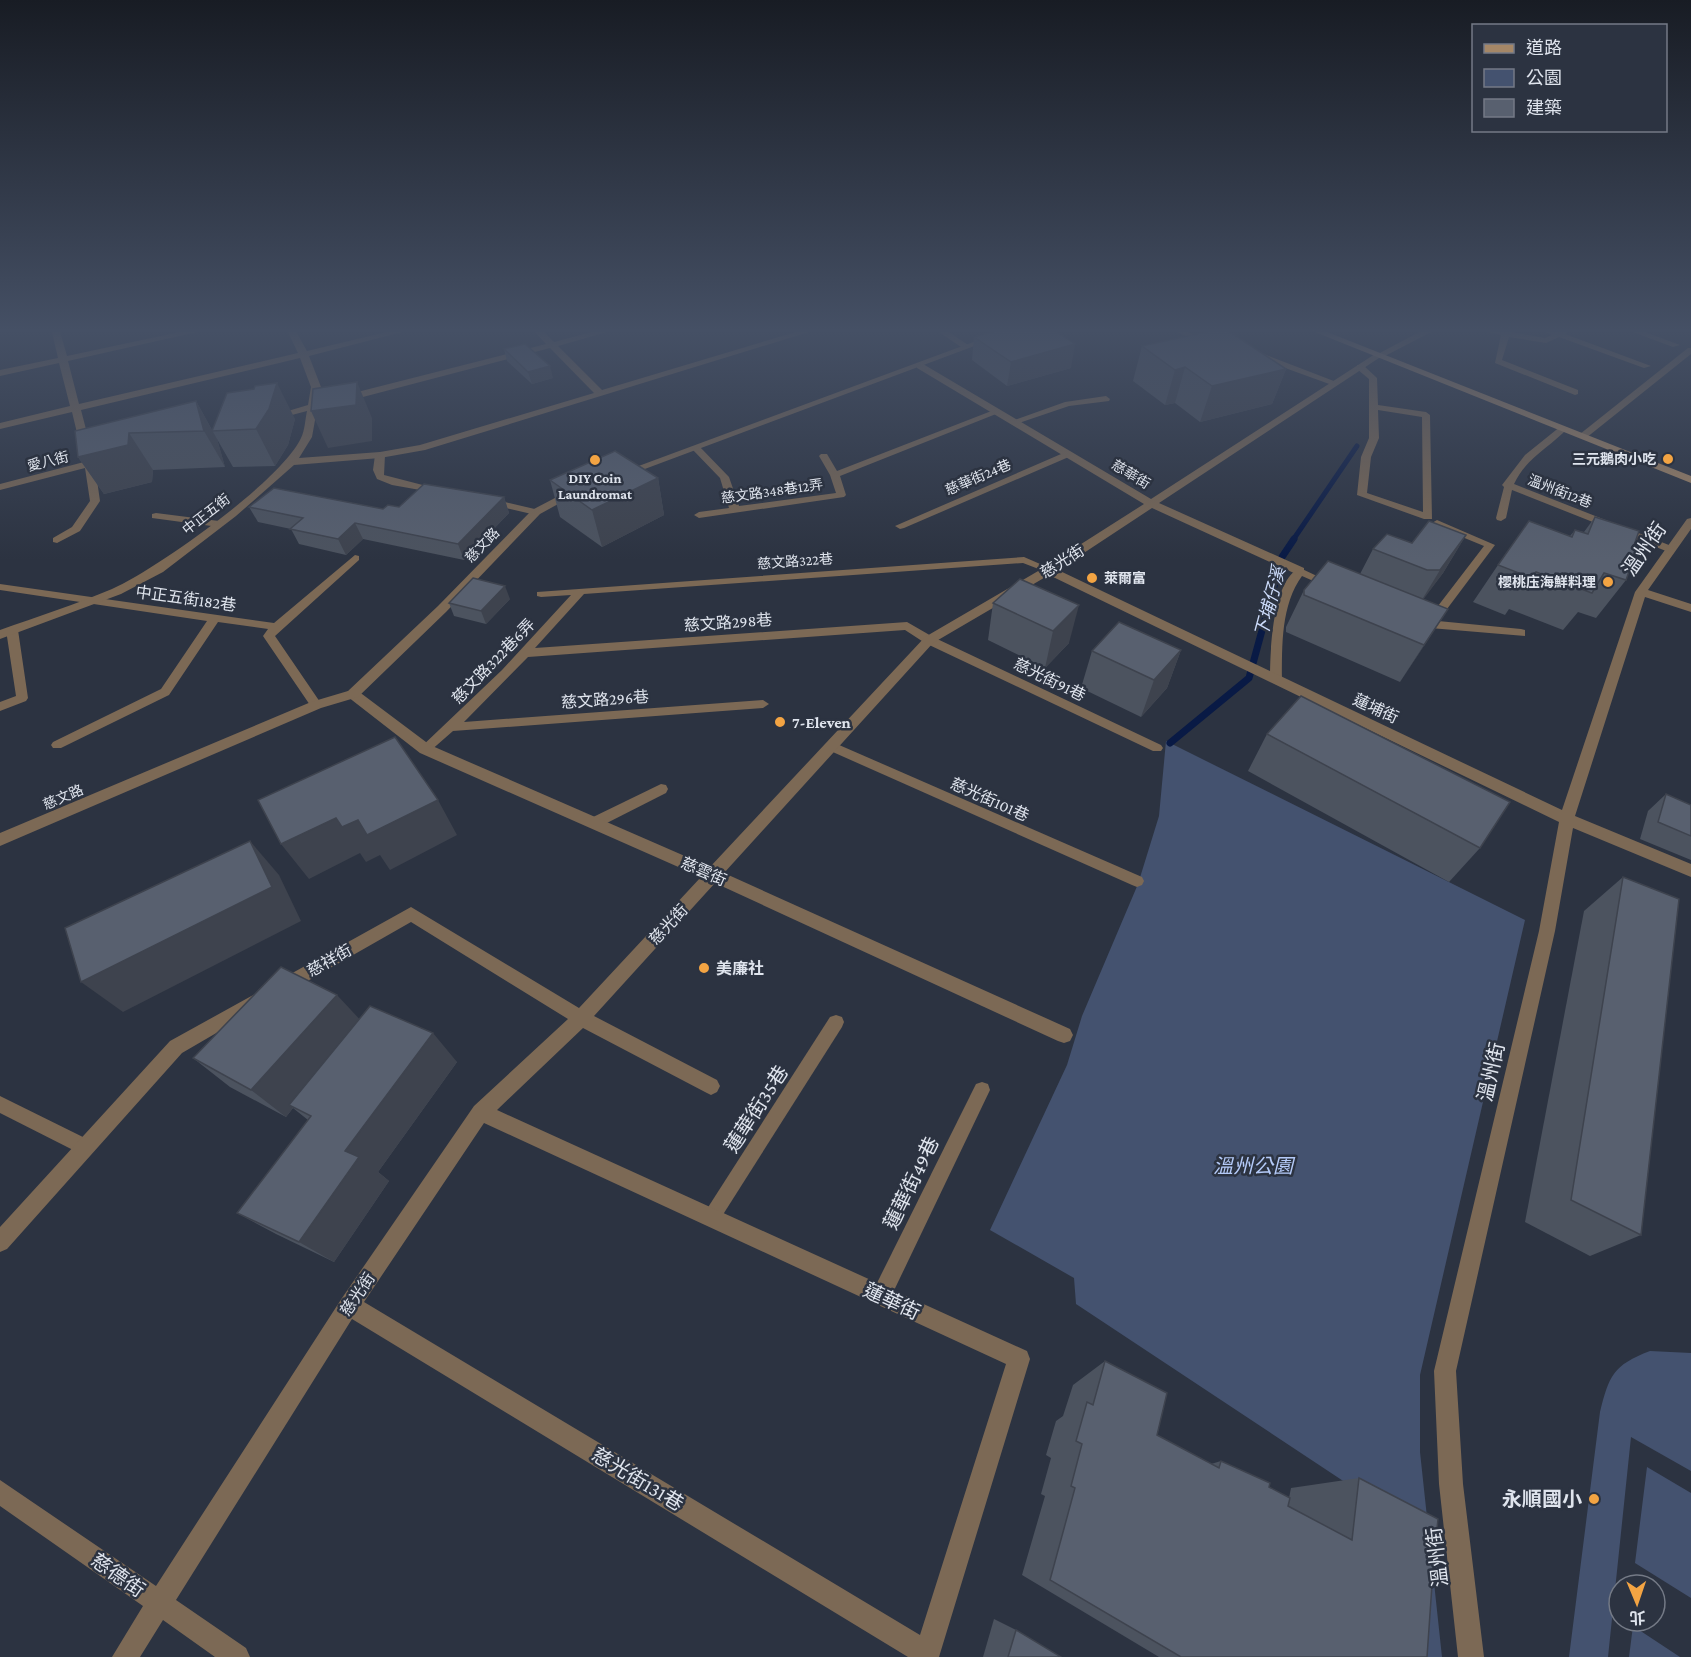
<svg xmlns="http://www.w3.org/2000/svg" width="1691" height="1657" viewBox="0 0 1691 1657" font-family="'Crimson Pro','Noto Sans TC',serif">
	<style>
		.green { fill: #44526f }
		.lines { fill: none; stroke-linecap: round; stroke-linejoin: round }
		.stream-far1 { stroke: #091a45; stroke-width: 5 }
		.stream { stroke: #091a45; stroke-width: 7 }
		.service { fill: #7c6955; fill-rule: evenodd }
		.minor { fill: #7c6955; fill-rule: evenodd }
		.tertiary { fill: #7c6955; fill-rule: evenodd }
		.secondary { fill: #a58767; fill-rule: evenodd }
		.wall { fill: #4c535f }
		.shaded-wall { fill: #3e434e }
		.building { fill: #58606f; stroke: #3e434e; stroke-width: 1.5 }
		.poi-dot { fill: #f3a443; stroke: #2c3341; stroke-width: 2 }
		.labels { text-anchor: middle; stroke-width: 5; stroke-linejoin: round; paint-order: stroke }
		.far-poi-label { font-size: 14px; font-weight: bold; fill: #dfe4ed; stroke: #2c3341; text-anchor: end }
		.far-street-label { font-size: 14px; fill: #dfe4ed; stroke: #2c3341 }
		.street-label { font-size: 16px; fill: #dfe4ed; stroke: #2c3341 }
		.poi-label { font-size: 16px; font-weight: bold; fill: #dfe4ed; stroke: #2c3341; text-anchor: start }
		.water-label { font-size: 18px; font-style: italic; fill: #ccdbfa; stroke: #2c3341 }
		.near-street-label { font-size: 20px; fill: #dfe4ed; stroke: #2c3341 }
		.near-park-label { font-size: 20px; font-style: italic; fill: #b4caf8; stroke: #2c3341 }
		.near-poi-label { font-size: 20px; font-weight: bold; fill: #dfe4ed; stroke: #2c3341; text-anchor: end }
	</style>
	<rect width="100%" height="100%" fill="#2c3341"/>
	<g class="green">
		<path d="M1166,741L1525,920L1420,1375V1452L1442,1657H1371L1384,1508L1076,1304L1074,1278L990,1230L1067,1065L1082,1016L1138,884L1159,816Z"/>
		<path d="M1650,1351L1691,1353V1471L1631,1437L1608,1657H1569L1600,1412C1609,1376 1613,1365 1650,1351Z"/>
		<path d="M1647,1467L1691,1493V1598L1635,1563Z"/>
		<path d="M1633,1626L1680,1657H1629Z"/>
	</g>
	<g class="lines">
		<path class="stream-far1" d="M1293,540L1357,446"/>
		<path class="stream" d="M1170,743L1249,678L1282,557L1294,539"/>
		<g class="service">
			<path d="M1170,328H1180L1210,343L1203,345Z"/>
			<path d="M1427,328H1439L1381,358L1374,356Z"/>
			<path d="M1470,328L1506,331L1545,338L1552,335L1537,328H1549L1558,331L1564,329L1568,331L1565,334L1651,366L1644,368L1559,337L1546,343L1509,337L1502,360L1578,390V394L1575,395L1495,363L1501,335Z"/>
			<path d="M1622,328H1634L1680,345L1673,347Z"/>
			<path d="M1688,348H1691V354L1586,438H1580V434Z"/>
			<path d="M1255,353H1261L1339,383L1332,385L1255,357Z"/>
			<path d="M1357,365H1363L1377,378L1378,405L1426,412L1430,415L1432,519H1424L1357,495L1361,457L1369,438V379L1357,369ZM1378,410L1422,417L1423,512L1367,493L1371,457L1379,438Z"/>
			<path d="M1106,396L1110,399L1109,401L1069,406L1013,425L1009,422L1065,402Z"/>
			<path d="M994,410L1001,412L840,476L846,495L844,497L699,518L694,515L699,512L729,508L720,478L693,450V446H699L729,477L739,506L836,493L830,475L819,456L821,454H827L837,471Z"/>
			<path d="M1561,426L1568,428C1549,448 1526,458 1514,484L1674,547V551H1666L1512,490L1506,518L1501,521L1497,520L1496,518L1504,487L1502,485L1525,455Z"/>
			<path d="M1068,451L1073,454L1071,456L904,528L900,529L895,526Z"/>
			<path d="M380,452L385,455L384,475L442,490L437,493L392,485L377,479L373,470L375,455Z"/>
			<path d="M488,498L539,510L541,512L536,515L485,503L483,501Z"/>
			<path d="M156,513L219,521L224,524L219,527L152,518V514Z"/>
			<path d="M1437,520L1495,545L1438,621L1521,629L1525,630V636L1430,628L1417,624V618L1428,619L1484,546L1433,525L1432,523Z"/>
			<path d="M355,555L359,556V560L275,636L320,702L322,705L320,708H312L265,639L263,636L268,629L218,622L169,695L61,748H53L51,745L53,742L161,689L207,621L0,590V584L274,623Z"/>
			<path d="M1024,557L1054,570L1049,573L1023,563L584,594L535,648L907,622L933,637L1161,745L1163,748L1161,751H1153L925,643L905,630L528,657L464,722L763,700L769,704L763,708L453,731L429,752L425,754L419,749L502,670L571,595L541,597L537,596V592Z"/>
			<path d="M1300,568L1336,585L1335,587H1327L1302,576C1281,605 1282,645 1282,680L1276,684L1270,680C1270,654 1272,579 1300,568Z"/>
			<path d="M12,626L18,630L28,698L26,701L0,711V702L16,696L6,630Z"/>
			<path d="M830,741L1142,877L1144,881L1142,885L1137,887L1132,885L826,749L824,746Z"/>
			<path d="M661,784L666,785L668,789L666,793L599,827H589L587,823L589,819Z"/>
			<path d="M836,1015L842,1017L844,1022L842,1027L717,1224L711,1227L705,1224L702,1218L705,1212L830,1017Z"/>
			<path d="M982,1082L988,1084L990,1090L888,1303L881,1305L874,1303L872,1296L874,1289L976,1084Z"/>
			<path d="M0,1096L91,1141L94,1147L91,1153L85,1156L79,1153L0,1113Z"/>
		</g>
		<g class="minor">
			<path d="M51,328H59L67,356L198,328H215L68,361L79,404L298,353L286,328H294L307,351L403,328H418L309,356L321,387L318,402L546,344L531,328H540L554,342L607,328H621L558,346L602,390L809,328H822L425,450L380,458L294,465L236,516L163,572L121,594L0,639V630C37,617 76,604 112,589C157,569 281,481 301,438C305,430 305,420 307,411L273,420L268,417L308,405L311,387L300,358L81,410L94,460L102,458L107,461L95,466L100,501L80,531L57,543L53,542V538L72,527L90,501L85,468L0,490V484L84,462L72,412L0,429V423L70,406L59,363L0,376V370L58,358ZM550,348L594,393L420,445L380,452L299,458L312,437L317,409Z"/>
			<path d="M933,328H943L971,347L964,349Z"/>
			<path d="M1375,354L1382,356L1159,503L1304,568V574H1296L1152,508L1058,570L1562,810L1635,592L1687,519L1691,518V529L1648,590L1691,604V612L1645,597L1575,816L1691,864V877L1573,828L1555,931L1456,1371L1463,1484L1484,1657H1458L1439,1484L1434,1371L1539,931L1559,822L1049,575L933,643L724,873L1070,1029L1073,1035L1070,1041L1064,1043L1058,1041L715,883L594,1016L717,1080L720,1086L717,1092L711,1095L705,1092L583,1028L497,1110L1027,1351L1030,1359L939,1657H908L352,1319L176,1600L246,1648L250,1657H215L163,1620L140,1657H112L143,1606L0,1506V1480L156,1586L342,1298L474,1106L568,1019L411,922L290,991L284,994L278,991L275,986L278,981L411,907L579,1008L701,877L420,753L348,697L346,694L348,691H358L430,745L710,867L925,637L1045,567L1144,504L917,368V364H923L1151,499ZM484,1123L1006,1364L920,1635L364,1302Z"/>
			<path d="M255,994L261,997L264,1002L261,1007L182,1053L7,1249L0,1252V1227L170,1041Z"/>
		</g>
		<g class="tertiary">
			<path d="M1011,328H1023L626,476L617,474Z"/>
			<path d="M574,488L579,491L578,493L540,514L446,612L358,697L321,708L0,846V833L311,702L348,691L438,606L532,510Z"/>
		</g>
		<path class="secondary" d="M1305,328H1317L1691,476V483Z"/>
	</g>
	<g class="wall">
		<path d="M974,337L1071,368L1007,386L972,360Z"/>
		<path d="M1142,346L1286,369L1272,404L1200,422L1175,403L1165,405L1133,381Z"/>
		<path d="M504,349L553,378L532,384L507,361Z"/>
		<path d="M254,389L295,419L288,445L275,466L233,467L217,439L225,467L153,470L152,482L104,494L78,457L196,401L212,430Z"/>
		<path d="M658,478L664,515L602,547L560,517L550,480Z"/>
		<path d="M504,497L509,513L464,560L363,539L346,555L299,544L291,529L258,522L249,507L383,509Z"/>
		<path d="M1595,517L1633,548L1626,580L1596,618L1578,612L1563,630L1509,609L1505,615L1473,602L1498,565L1570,536L1575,530L1584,532Z"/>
		<path d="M1466,535L1443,573L1423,599L1448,609L1400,682L1286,632V627L1304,590L1360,574L1373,549Z"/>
		<path d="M1020,579L1069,643L1045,668L988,640L993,603Z"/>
		<path d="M510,599L486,624L454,616L449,603Z"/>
		<path d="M1181,650L1167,688L1141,717L1081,688L1092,651Z"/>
		<path d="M1267,734L1480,848L1449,882L1248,771Z"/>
		<path d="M1666,794L1691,805V860L1640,839L1648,811Z"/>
		<path d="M1623,877L1641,1235L1590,1256L1525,1222L1584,911Z"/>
		<path d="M359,1019L457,1062L378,1172L389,1181L334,1262L276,1234L237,1213L308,1120L293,1108L286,1117L230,1087L193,1058Z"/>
		<path d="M1105,1361L1157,1435L1211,1464L1221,1461L1289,1498L1291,1488L1359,1478L1435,1548L1438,1588L1432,1587L1427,1657H1159L1022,1575L1045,1496L1041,1494L1051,1458L1046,1455L1056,1421L1063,1416L1073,1385Z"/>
		<path d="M994,1619L1016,1630L1061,1657H983Z"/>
	</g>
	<g class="shaded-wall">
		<path d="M1075,344L1071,368L1007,386L1011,362Z"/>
		<path d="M550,366L553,378L532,384L528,372Z"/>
		<path d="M1185,367L1175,403L1165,405L1175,370Z"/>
		<path d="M1286,369L1272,404L1200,422L1212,386Z"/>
		<path d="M357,382L372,418V441L328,448L311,411Z"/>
		<path d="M277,383L295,419L288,445L275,466L256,429Z"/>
		<path d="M196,401L217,439L225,467L204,431Z"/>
		<path d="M129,433L153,470L152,482L104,494L78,457Z"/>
		<path d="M658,478L664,515L602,547L592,510Z"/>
		<path d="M504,497L509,513L464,560L458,544Z"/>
		<path d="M355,523L363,539L346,555L338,539Z"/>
		<path d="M1466,535L1443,573L1417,608L1440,570Z"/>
		<path d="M505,586L510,599L486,624L481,611Z"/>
		<path d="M1079,605L1069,643L1045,668L1053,631Z"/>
		<path d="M1448,609L1424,646L1400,682L1424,645Z"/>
		<path d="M1181,650L1167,688L1141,717L1154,680Z"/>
		<path d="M438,800L457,835L390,870L380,855L366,862L360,853L309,879L281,844L336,818L358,820Z"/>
		<path d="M250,841L279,875L301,921L123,1012L81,982Z"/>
		<path d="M337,995L365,1025L289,1105L293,1108L286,1117L251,1090Z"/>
		<path d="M433,1033L457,1062L378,1172L389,1181L334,1262L299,1242L345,1151Z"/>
	</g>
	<g class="building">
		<path d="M1006,328H1051L1075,344L1011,362L974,337Z"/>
		<path d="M1224,328L1286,369L1212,386L1185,367L1175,370L1142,346Z"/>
		<path d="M525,344L550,366L528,372L504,349Z"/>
		<path d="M357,382L356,405L311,411L313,389Z"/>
		<path d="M277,383L269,409L256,429L212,431L227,393L254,389L255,386Z"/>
		<path d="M196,401L204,431L129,433L128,445L78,457L75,431Z"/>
		<path d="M615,451L658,478L592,510L550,480Z"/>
		<path d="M424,484L504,497L458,544L355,523L338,539L290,529L303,518L249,507L274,488L383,509L388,505L399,507Z"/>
		<path d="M1595,517L1639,531L1633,548L1637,549L1626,580L1604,573L1592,593L1536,572L1532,578L1498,565L1529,521L1572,537L1575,530L1588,534Z"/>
		<path d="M1429,521L1466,535L1440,570H1427L1373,549L1387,534L1412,543Z"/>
		<path d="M1328,561L1448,609L1424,645L1304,595V590Z"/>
		<path d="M473,578L505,586L481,611L449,603Z"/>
		<path d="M1020,579L1079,605L1053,631L993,603Z"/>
		<path d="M1119,622L1181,650L1154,680L1092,651Z"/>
		<path d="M1301,696L1510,802L1480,848L1267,734Z"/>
		<path d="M395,737L438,800L367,835L358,820L342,827L336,818L281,844L258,800Z"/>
		<path d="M1666,794L1691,805V836L1658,822Z"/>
		<path d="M250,841L272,887L81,982L65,928Z"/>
		<path d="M1623,877L1679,899L1641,1235L1571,1200Z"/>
		<path d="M281,967L337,995L251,1090L193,1058Z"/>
		<path d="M370,1006L433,1033L345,1151L359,1157L299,1242L237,1213L311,1116L289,1105Z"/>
		<path d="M1105,1361L1167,1393L1157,1435L1219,1468L1221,1461L1270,1483L1269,1487L1290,1498L1288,1506L1352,1540L1359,1478L1438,1519L1435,1548L1440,1551L1438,1588L1432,1585L1427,1657H1181L1050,1580L1075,1488L1071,1486L1082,1444L1076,1441L1087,1402L1093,1405Z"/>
		<path d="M1016,1630L1061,1657H1008Z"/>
	</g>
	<linearGradient id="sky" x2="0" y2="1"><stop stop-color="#181c24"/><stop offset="0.59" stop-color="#455065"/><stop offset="1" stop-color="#455065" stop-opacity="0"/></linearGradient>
	<rect width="1691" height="560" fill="url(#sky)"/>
	<g class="poi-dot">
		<circle cx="1668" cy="459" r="6"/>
		<circle cx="595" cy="460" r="6"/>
		<circle cx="1092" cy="578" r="6"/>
		<circle cx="1608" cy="582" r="6"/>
		<circle cx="780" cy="722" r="6"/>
		<circle cx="704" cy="968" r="6"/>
		<circle cx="1594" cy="1499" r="6"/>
	</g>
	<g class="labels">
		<g class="far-poi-label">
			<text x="1656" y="464">三元鵝肉小吃</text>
			<text x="595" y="483" text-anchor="middle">DIY Coin<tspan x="595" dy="16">Laundromat</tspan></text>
			<text x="1104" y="583" text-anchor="start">萊爾富</text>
			<text x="1596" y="587">櫻桃庒海鮮料理</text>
		</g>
		<g class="far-street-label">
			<text transform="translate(48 461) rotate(-14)" y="5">愛八街</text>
			<text transform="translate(1131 474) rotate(31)" y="5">慈華街</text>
			<text transform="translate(978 477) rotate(-23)" y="5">慈華街24巷</text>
			<text transform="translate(772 491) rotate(-8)" y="5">慈文路348巷12弄</text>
			<text transform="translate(1560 491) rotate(21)" y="5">溫州街12巷</text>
			<text transform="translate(206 514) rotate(-38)" y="5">中正五街</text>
			<text transform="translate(482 545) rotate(-46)" y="5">慈文路</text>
			<text transform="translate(795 561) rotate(-4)" y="5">慈文路322巷</text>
			<text transform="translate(63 797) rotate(-23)" y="5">慈文路</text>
		</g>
		<g class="street-label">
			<text transform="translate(1062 561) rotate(-32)" y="6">慈光街</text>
			<text transform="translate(186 598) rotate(8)" y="6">中正五街182巷</text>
			<text transform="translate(728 622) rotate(-4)" y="6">慈文路298巷</text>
			<text transform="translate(493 661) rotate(-46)" y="6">慈文路322巷6弄</text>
			<text transform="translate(1050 679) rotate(26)" y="6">慈光街91巷</text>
			<text transform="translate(605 699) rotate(-4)" y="6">慈文路296巷</text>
			<text transform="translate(1376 708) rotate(25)" y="6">蓮埔街</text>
			<text transform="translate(990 799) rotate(24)" y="6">慈光街101巷</text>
			<text transform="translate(704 871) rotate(24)" y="6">慈雲街</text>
			<text transform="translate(668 924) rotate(-47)" y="6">慈光街</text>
			<text transform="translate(329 960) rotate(-29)" y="6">慈祥街</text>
			<text transform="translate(357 1294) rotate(-56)" y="6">慈光街</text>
		</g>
		<g class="poi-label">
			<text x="792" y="728">7-Eleven</text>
			<text x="716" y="974">美廉社</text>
		</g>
		<g class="water-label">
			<text transform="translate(1270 602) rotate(-75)" y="6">下埔仔溪</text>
		</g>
		<g class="near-street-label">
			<text transform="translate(1644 549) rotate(-55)" y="7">溫州街</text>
			<text transform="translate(1491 1072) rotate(-77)" y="7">溫州街</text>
			<text transform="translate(756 1109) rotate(-57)" y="7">蓮華街35巷</text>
			<text transform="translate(911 1183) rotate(-64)" y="7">蓮華街49巷</text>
			<text transform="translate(892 1301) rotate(25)" y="7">蓮華街</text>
			<text transform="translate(638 1479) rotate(31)" y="7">慈光街131巷</text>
			<text transform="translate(1437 1557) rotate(-97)" y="7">溫州街</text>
			<text transform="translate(118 1575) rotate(35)" y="7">慈德街</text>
		</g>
		<g class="near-park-label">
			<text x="1253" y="1173">溫州公園</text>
		</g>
		<g class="near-poi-label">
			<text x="1582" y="1506">永順國小</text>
		</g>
	</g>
	<rect x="1472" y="24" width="195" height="108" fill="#2c3341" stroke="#747a86" stroke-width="1.5"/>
	<rect x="1484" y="44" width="30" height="9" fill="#a58767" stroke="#747a86" stroke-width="1.5"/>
	<text x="1526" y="54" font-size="18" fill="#dfe4ed">道路</text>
	<rect x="1484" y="69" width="30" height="18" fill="#44526f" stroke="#747a86" stroke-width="1.5"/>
	<text x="1526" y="84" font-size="18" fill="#dfe4ed">公園</text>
	<rect x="1484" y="99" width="30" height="18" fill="#58606f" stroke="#747a86" stroke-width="1.5"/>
	<text x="1526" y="114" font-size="18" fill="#dfe4ed">建築</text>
	<g transform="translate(1637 1603) rotate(178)"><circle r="28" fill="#2c3341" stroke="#747a86" stroke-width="1.5"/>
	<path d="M0-4.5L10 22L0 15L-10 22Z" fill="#f3a443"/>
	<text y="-9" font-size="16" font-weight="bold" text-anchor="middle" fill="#dfe4ed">北</text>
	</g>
</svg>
